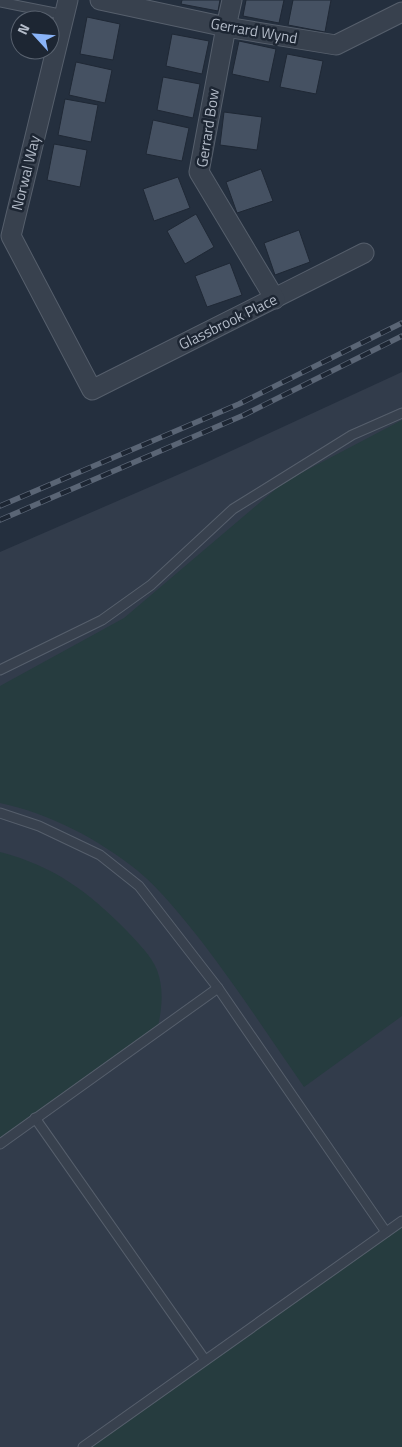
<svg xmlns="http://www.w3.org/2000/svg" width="402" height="1447" viewBox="0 0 402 1447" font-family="'Titillium Web',sans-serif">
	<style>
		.airport { fill: #323c4b }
		.green { fill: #263c3f }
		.building { fill: #455162; stroke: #1f2835 }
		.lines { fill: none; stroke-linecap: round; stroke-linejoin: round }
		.service-casing { stroke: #565f6c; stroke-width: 11 }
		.minor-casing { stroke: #565f6c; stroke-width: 21 }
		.service { stroke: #38414e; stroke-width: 9 }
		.minor { stroke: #38414e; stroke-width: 19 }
		.rail-casing { stroke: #5a6575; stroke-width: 5.5 }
		.rail { stroke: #1d2633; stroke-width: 4; stroke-dasharray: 11; stroke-linecap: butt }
		.labels { text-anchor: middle; stroke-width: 5; stroke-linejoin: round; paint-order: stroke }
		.street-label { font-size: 15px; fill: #b4bcc9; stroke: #1d2633 }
	</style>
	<rect width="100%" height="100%" fill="#242f3e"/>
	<path class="airport" d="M402,372V1447H0V552L205,463Z"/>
	<g class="green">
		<path d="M402,420V1016L304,1087C270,1038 238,989 202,942C183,918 161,890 138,871C98,839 51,814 0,803V686L124,618L284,482Z"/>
		<path d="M0,852C54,866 89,892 127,931C138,943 151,955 157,970C164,989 162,1008 158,1026L0,1138Z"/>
		<path d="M402,1226V1447H92Z"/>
	</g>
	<g class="building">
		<path d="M182,0H220L218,11L181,4Z"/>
		<path d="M246,0H284L279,23L243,16Z"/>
		<path d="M293,0H331L325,32L288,25Z"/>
		<path d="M87,17L120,24L113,60L80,54Z"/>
		<path d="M172,34L209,41L202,74L166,66Z"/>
		<path d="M239,41L276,49L269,82L232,74Z"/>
		<path d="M287,54L323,61L316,94L280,87Z"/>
		<path d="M76,62L112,70L105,103L69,95Z"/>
		<path d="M163,77L200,84L193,118L157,110Z"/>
		<path d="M65,99L98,105L91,142L58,135Z"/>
		<path d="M224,112L262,117L257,150L220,145Z"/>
		<path d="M153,120L189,128L182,161L146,154Z"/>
		<path d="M54,144L87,150L80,187L47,180Z"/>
		<path d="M261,169L273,201L237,213L226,182Z"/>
		<path d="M178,177L190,208L154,221L143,189Z"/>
		<path d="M196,214L214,247L185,264L167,231Z"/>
		<path d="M299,230L310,262L275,275L264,243Z"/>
		<path d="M230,263L242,295L207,307L195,276Z"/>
	</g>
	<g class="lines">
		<g class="service-casing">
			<g id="service">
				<path d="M0,2L65,15"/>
				<path d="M0,670L102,620L151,585L233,509L352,435L402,413"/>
				<path d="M0,813L39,826L100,855L139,886L218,988L386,1232"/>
				<path d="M35,1118L205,1360"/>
				<path d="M0,1144L218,988"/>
				<path d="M83,1447L402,1221"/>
			</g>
		</g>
		<g class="minor-casing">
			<g id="minor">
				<path d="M68,0L11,236L92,390L364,253"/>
				<path d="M100,0L226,27L336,45L402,12"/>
				<path d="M232,0L226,27L199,172L275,299"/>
			</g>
		</g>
		<use href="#service" class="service"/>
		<use href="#minor" class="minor"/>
		<g class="rail-casing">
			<g id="rail">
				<path d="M0,506L239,404L402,323"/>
				<path d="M0,520L244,415L402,336"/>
			</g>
		</g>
		<use href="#rail" class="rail"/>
	</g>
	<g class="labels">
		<g class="street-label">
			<text transform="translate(254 31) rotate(10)" y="5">Gerrard Wynd</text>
			<text transform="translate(208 128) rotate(-81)" y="5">Gerrard Bow</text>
			<text transform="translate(26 173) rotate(-76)" y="5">Norwal Way</text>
			<text transform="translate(228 322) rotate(-26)" y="5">Glassbrook Place</text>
		</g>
	</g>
	<g transform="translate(35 35) rotate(296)"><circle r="24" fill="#1d2633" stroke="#59626f"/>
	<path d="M0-4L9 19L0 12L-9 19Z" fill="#8ab4f8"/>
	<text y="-8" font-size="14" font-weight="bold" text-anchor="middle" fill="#b4bcc9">N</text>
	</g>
</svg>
